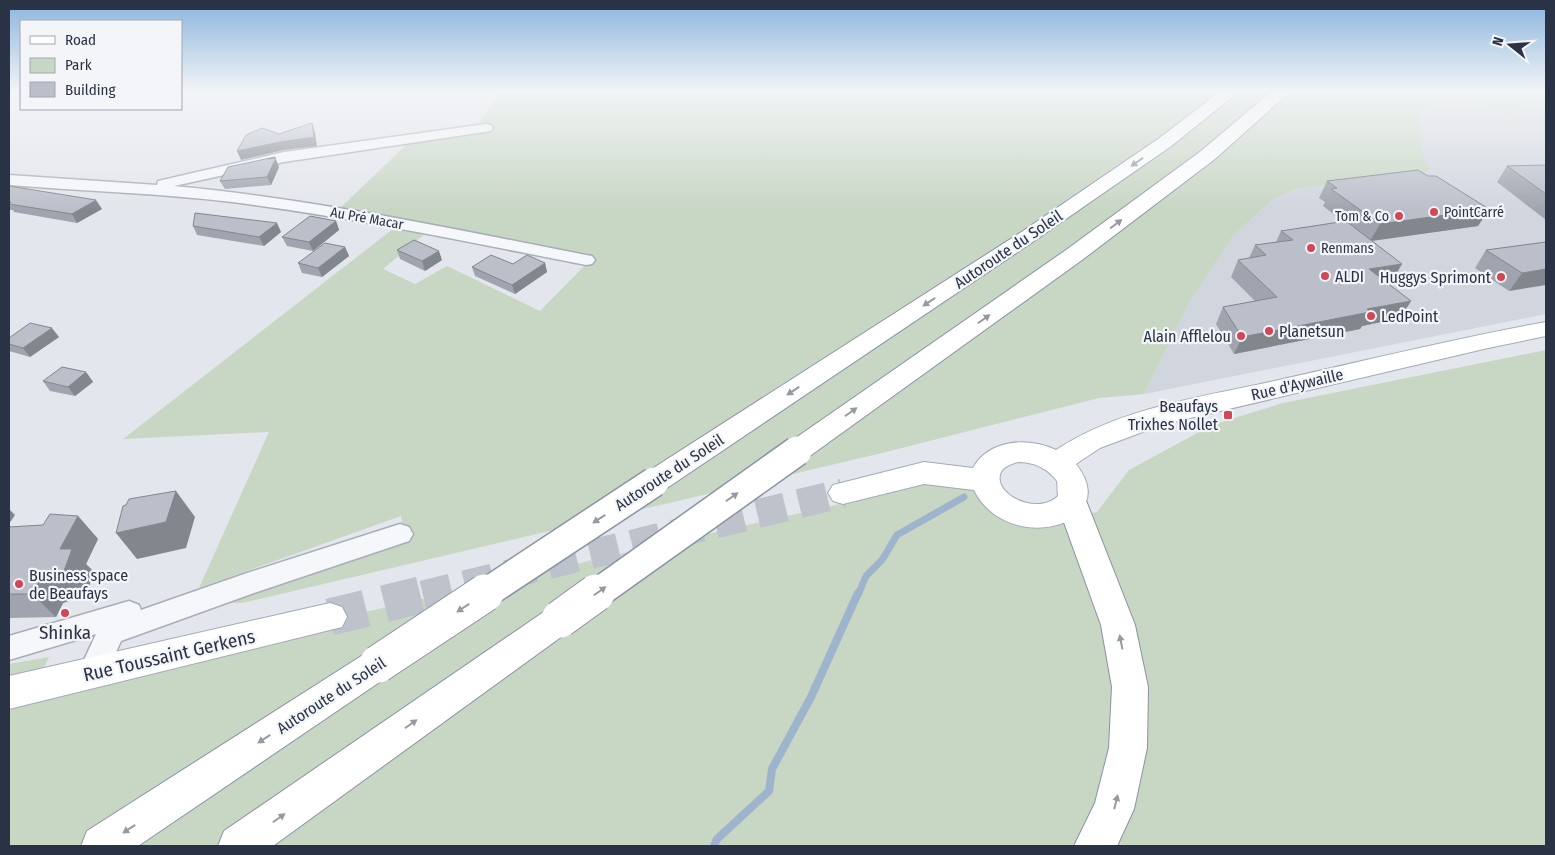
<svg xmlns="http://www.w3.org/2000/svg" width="1555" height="855" viewBox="0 0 1555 855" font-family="'Fira Sans Condensed',sans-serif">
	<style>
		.built { fill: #d1d5de }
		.green { fill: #c8d6c4 }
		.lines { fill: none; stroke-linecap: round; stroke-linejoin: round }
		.stream-far1 { stroke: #9eb3cc; stroke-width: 7 }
		.stream { stroke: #9eb3cc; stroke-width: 8 }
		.primary-tunnel-far1 { stroke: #bec2cb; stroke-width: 29; stroke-dasharray: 29 14; stroke-linecap: butt }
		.primary-tunnel { stroke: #bec2cb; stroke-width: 37; stroke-dasharray: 37 19; stroke-linecap: butt }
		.minor-casing { stroke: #a8adb7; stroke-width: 3 }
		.primary-casing { stroke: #a2aab8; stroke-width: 2 }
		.motorway-casing { stroke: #8a93a3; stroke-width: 2 }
		.minor { fill: #f6f7fa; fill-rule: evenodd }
		.primary { fill: #fff; fill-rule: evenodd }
		.motorway { fill: #fff; fill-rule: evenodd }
		.motorway-bridge-far1-casing { stroke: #8a93a3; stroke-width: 32; stroke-linecap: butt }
		.motorway-bridge-casing { stroke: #8a93a3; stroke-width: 39; stroke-linecap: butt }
		.motorway-bridge-far1 { stroke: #fff; stroke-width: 29 }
		.motorway-bridge { stroke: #fff; stroke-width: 37 }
		.wall { fill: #a0a4ae }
		.shaded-wall { fill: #82868d }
		.building { fill: #babfca; stroke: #82868d }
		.oneway { fill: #9499a2 }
		.poi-dot { fill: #d34656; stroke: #f3f5f9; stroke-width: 2 }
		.labels { text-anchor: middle; stroke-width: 4.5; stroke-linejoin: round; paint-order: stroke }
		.far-poi-label { font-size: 14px; fill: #2a3345; stroke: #f3f5f9; text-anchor: start }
		.far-street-label { font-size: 14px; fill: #2a3345; stroke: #f3f5f9 }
		.street-label { font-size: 16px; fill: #2a3345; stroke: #f3f5f9 }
		.poi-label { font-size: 16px; fill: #2a3345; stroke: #f3f5f9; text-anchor: start }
		.near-poi-label { font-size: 19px; fill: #2a3345; stroke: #f3f5f9 }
		.near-street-label { font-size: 19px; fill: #2a3345; stroke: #f3f5f9 }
	</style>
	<rect width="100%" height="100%" fill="#e3e6ec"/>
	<path class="built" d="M1546,101V314L1144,394L1190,301L1233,236L1272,200L1296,189L1429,171L1421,148L1420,110L1456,102L1508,115Z"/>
	<g class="green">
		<path d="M501,91H1546V101L1508,115L1456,102L1420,110L1421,148L1430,171L1296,189L1272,200L1233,236L1190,301L1144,394L1099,398L882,453L242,603L213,602L404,539L401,516L199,588L269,432L123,439L398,225L428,231L383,269L415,284L447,266L540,311L592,258L341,207L409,142L472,133Z"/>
		<path d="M1546,350V846H9V703L213,657L317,623L928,484L968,486L982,499L1057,520L1097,512L1129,470L1212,425L1283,403Z"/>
		<path d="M49,657L44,668L9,677V664Z"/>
	</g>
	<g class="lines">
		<path class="stream-far1" d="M858,595L866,576L882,560L897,535L964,497"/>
		<path class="stream" d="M714,846L717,839L769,791L772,769L811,697L858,593"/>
		<path class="primary-tunnel-far1" d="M423,595L843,493"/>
		<path class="primary-tunnel" d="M330,617L428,593"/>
		<g class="minor-casing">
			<g id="minor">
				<path d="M486,124L491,125L493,128L491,131L284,162L174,186C313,199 449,228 586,255L592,256L595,260L592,264L586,265C468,242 351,217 232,202C158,193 83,191 9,185V175L157,185L158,181L284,152Z"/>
				<path d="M400,524L409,527L413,534L409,541L254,593L121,641L103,682L93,686L83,682L78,673L96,634L9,660V636L129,601L139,605L141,610L247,573Z"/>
			</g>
		</g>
		<g class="primary-casing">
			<g id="primary">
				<path d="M9,91H21V94L9,98Z"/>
				<path d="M1546,322V336L1488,348L1161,425L1100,448L1076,464C1125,526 1007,557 974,490L924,484L843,504L833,501L828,493L833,485L924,462L973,468C989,439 1028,437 1056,450C1121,407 1204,397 1279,380C1368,360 1456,338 1546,322ZM1018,462C1034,462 1047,468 1057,481L1058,496C1036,517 991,493 1001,472C1004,466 1012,464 1018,462Z"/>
				<path d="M330,603L342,607L347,617L342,627L9,709V676Z"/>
			</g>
		</g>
		<g class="motorway-casing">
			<g id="motorway">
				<path d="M1221,91H1240L1170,147L1037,239L664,490L654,493L644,490L639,482L644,474L1023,231L1158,139Z"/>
				<path d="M1272,91H1291L1215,159L1082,260L807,458L797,461L787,458L783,451L787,444L1066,250L1201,151Z"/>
				<path d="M1072,492L1083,495L1087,503L1135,625L1148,687L1147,748L1134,809L1117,846H1074L1095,803L1109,748L1112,687L1101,625L1057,503L1061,495Z"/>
				<path d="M560,605L572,609L577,619L572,629L273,846H218L224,831L548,609Z"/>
				<path d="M378,648L390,653L396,664L390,675L138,846H81L87,831L366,653Z"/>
			</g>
		</g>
		<use href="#minor" class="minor"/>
		<use href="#primary" class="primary"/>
		<use href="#motorway" class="motorway"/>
		<g class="motorway-bridge-far1-casing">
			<g id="motorway-bridge-far1">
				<path d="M483,595L654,482"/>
				<path d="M595,595L797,451"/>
			</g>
		</g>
		<g class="motorway-bridge-casing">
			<g id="motorway-bridge">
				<path d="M560,619L596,593"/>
				<path d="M378,664L485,593"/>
			</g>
		</g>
		<use href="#motorway-bridge-far1" class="motorway-bridge-far1"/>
		<use href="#motorway-bridge" class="motorway-bridge"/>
	</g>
	<g class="wall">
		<path d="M275,159L279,167L271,185L225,189L220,181Z"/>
		<path d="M1546,165V220L1497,182L1507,166Z"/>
		<path d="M1428,176L1489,209L1478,226L1372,241L1392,281L1386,282L1411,301L1400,318L1362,326L1360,329L1234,354L1216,324L1223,307L1255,301L1231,277L1238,260L1249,258L1255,245L1276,242L1281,231L1344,222L1323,206L1325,202L1319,198L1327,181Z"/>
		<path d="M9,186L102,209L77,223L14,212L13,210H9Z"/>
		<path d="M336,221L339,230L313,251L287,246L282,237Z"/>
		<path d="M193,226L281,232L264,246L197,235Z"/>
		<path d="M1546,242L1509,291L1475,268L1486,250Z"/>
		<path d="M345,247L349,256L322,277L302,273L298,263Z"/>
		<path d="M397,250L442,260L425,271L400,259Z"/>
		<path d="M545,263L547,272L515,294L475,276L472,267Z"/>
		<path d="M59,337L30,357L9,351V338Z"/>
		<path d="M86,372L93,382L75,396L50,391L43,381Z"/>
		<path d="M78,516L98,539L86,564L94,572L86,595L63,603L56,617L9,618V527L43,525Z"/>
	</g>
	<g class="shaded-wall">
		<path d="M312,123L315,132L317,146L284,150L241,160L237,151Z"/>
		<path d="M275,157L279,167L271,185L267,177L268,159Z"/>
		<path d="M96,200L102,209L77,223L72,214Z"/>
		<path d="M1489,209L1478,226L1370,241L1380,224Z"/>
		<path d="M336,221L339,230L313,251L309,242Z"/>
		<path d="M277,223L281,232L264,246L259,237Z"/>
		<path d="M345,247L349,256L322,277L318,268Z"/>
		<path d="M439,251L442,260L425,271L422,261Z"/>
		<path d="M545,263L547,272L515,294L512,285Z"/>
		<path d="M1402,264L1392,281L1359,286L1369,269Z"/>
		<path d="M1546,269V285L1509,291L1522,273Z"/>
		<path d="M1411,301L1400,318L1362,326L1360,329L1234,354L1242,337L1367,309Z"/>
		<path d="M52,328L59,337L30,357L23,348Z"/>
		<path d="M86,372L93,382L75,396L68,387Z"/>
		<path d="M176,491L195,517L186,548L137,559L116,533Z"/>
		<path d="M9,509L15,515L9,524Z"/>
		<path d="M78,516L98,539L86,564L94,572L86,595L63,603L56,617L32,594L40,580L60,549Z"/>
	</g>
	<g class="building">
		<path d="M312,123L314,137L280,142L237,151L246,135L262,128L279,134Z"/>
		<path d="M275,157L268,159L276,158L267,177L220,181L228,167Z"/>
		<path d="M1546,165V194L1507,166Z"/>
		<path d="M1418,170L1428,176H1436L1489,209L1380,224L1331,189L1337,188L1327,181Z"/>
		<path d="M9,186L96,200L72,214L9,204L11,202H9Z"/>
		<path d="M195,213L277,223L259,237L193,226Z"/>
		<path d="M310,216L336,221L309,242L282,237Z"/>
		<path d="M1346,221L1402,264L1369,269L1411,301L1367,309L1370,312L1242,337L1223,307L1277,297L1238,260L1266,255L1255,245L1293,240L1281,231Z"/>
		<path d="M414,240L439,251L422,261L397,250Z"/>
		<path d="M1546,242V269L1522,273L1486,250Z"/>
		<path d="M325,243L345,247L318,268L298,263Z"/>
		<path d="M491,255L513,264L527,255L545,263L512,285L472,267Z"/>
		<path d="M30,323L52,328L23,348L9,344V338Z"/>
		<path d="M62,367L86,372L68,387L43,381Z"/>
		<path d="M176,491L166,522L116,533L123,506L126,505L129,499Z"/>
		<path d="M50,514L78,516L60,549H72L64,571L40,580L32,594H9V527L43,525Z"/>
	</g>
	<defs><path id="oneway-solid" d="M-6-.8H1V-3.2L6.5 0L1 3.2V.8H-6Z" transform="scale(1.25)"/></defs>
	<g class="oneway">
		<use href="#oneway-solid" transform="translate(1137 162) rotate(145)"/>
		<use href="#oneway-solid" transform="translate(1116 224) rotate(-37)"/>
		<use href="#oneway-solid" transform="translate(929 302) rotate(147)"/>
		<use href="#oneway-solid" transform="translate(984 319) rotate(-35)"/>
		<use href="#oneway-solid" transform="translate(793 391) rotate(147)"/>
		<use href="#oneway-solid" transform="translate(851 412) rotate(-35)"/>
		<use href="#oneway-solid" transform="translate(732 497) rotate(-35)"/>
		<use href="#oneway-solid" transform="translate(599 519) rotate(147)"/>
		<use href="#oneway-solid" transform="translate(600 591) rotate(-35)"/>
		<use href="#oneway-solid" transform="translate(463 608) rotate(147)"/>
		<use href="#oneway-solid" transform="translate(1121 642) rotate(-101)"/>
		<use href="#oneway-solid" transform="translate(411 724) rotate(-35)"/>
		<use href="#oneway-solid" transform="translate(264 739) rotate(147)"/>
		<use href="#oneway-solid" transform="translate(1116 802) rotate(-76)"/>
		<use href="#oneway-solid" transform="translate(279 818) rotate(-35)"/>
		<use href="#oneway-solid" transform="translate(129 829) rotate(147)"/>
	</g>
	<linearGradient id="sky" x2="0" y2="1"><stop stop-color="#8ab4dd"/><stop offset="0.43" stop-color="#f2f4f6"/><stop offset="1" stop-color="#f2f4f6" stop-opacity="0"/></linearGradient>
	<rect width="1555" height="211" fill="url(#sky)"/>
	<g class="poi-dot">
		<circle cx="1434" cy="212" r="5"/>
		<circle cx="1399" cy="216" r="5"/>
		<circle cx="1311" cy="248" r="5"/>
		<circle cx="1325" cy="276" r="5"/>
		<circle cx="1501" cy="277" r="5"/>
		<circle cx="1371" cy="316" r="5"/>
		<circle cx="1269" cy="331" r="5"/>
		<circle cx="1241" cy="336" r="5"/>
		<rect x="1223" y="410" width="10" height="10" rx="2.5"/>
		<circle cx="19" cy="584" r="5"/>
		<circle cx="65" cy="613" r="5"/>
	</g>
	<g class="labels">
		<g class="far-poi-label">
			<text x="1444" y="217">PointCarré</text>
			<text x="1389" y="221" text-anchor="end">Tom &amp; Co</text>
			<text x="1321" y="253">Renmans</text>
		</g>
		<g class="far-street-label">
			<text transform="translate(367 218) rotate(10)" y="5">Au Pré Macar</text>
		</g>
		<g class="street-label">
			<text transform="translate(1008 249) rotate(-34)" y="6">Autoroute du Soleil</text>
			<text transform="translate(1297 384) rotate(-13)" y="6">Rue d'Aywaille</text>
			<text transform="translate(669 472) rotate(-33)" y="6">Autoroute du Soleil</text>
			<text transform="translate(331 695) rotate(-33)" y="6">Autoroute du Soleil</text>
		</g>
		<g class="poi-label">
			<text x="1335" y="282">ALDI</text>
			<text x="1491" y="283" text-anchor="end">Huggys Sprimont</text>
			<text x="1381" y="322">LedPoint</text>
			<text x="1279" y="337">Planetsun</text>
			<text x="1231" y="342" text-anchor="end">Alain Afflelou</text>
			<text x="1218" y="412" text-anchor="end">Beaufays<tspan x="1218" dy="18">Trixhes Nollet</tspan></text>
			<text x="29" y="581">Business space<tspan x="29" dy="18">de Beaufays</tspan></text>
		</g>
		<g class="near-poi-label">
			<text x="65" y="639">Shinka</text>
		</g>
		<g class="near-street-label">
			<text transform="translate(169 655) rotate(-13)" y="7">Rue Toussaint Gerkens</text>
		</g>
	</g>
	<rect width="1555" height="855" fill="none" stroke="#2a3345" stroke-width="20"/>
	<rect x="20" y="20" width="162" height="90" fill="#f3f5f9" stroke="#a3a7b1"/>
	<rect x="30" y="36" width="25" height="8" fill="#ffffff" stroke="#a3a7b1"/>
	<text x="65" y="45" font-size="15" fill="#2a3345">Road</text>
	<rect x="30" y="58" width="25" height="15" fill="#c8d6c4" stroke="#a3a7b1"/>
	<text x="65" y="70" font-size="15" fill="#2a3345">Park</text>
	<rect x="30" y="82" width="25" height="15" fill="#babfca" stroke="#a3a7b1"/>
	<text x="65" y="95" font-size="15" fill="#2a3345">Building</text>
	<g transform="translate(1510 45) rotate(287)" stroke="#f3f5f9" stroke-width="4" paint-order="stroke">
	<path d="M0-4L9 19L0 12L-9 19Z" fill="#2a3345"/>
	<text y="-8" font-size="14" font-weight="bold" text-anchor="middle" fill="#2a3345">N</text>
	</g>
</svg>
